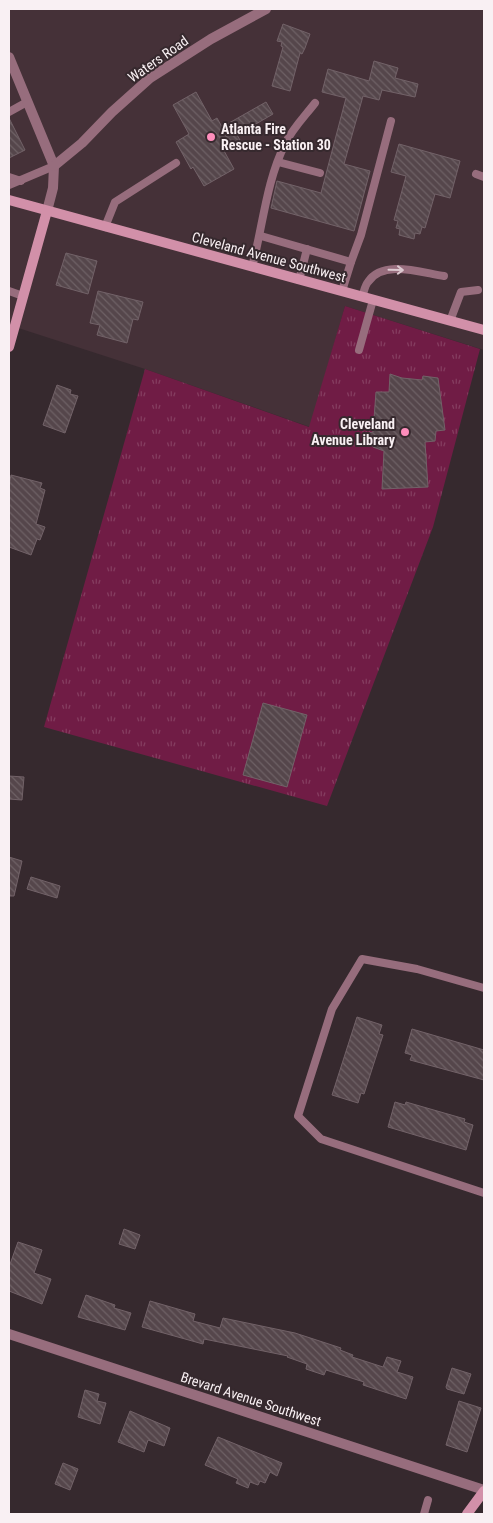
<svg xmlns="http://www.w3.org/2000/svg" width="493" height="1523" viewBox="0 0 493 1523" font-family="'Roboto Condensed',sans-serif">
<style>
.built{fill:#453138}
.park{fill:url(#park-tufts)}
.building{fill:url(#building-back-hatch);stroke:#726268}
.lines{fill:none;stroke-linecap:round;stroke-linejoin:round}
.lane{stroke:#976d7d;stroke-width:8}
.street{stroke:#976d7d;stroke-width:10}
.secondary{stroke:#d290a9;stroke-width:10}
.oneway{stroke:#dcc9d0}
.poi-dot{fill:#fe8ebc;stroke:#36292e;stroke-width:2}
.labels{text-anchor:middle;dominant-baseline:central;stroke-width:4;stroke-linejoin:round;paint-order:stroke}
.street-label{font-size:14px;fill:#f9f0f3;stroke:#36292e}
.poi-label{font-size:14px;font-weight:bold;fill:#f9f0f3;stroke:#36292e;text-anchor:start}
</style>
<defs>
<pattern id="park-tufts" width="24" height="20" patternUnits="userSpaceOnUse" patternTransform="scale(1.25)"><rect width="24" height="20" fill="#701c45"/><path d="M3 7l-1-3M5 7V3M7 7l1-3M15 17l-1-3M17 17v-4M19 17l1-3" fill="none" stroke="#853d60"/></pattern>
<pattern id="building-back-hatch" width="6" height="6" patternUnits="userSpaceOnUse" patternTransform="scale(1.25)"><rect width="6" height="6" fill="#55464b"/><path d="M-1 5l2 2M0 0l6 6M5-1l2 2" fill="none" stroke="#6e6165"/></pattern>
</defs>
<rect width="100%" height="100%" fill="#36292e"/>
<polygon class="built" points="9,9 484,9 484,350 345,306 310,427 145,369 9,325"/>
<polygon class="park" points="345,306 480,349 433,527 327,806 44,727 145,369 309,427"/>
<g class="building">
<polygon points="283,24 310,34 305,48 302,54 300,53 290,91 272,86 283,47 281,46 282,42 277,41"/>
<polygon points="374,61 398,68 395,78 418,84 415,97 382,90 379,100 363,96 344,164 370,171 354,231 271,208 277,181 321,193 346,98 322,92 328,69 369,81"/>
<polygon points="196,92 212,121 217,118 222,127 266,102 273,114 237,135 240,140 223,149 234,169 204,186 193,167 191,169 176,142 189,134 173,105"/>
<polygon points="9,118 25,150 9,158"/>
<polygon points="399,144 460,161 450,198 435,194 425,228 422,227 420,234 415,233 414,239 399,235 400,229 396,228 398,221 394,220 406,176 391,172"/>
<polygon points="66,253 97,261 88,294 56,285"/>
<polygon points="98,291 143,302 138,320 133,319 127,343 97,335 100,325 90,323"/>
<polygon points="390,374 402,378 422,380 423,376 438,378 445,430 436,431 435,441 425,442 428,487 382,489 384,451 373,447 363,434 373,432 376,392 389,392"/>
<polygon points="57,385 71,390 70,394 78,396 65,433 43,425"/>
<polygon points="11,475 42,483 40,488 45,490 36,524 45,527 40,540 37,539 31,555 9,547 9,485"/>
<polygon points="263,703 307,715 287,787 243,775"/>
<polygon points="9,776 24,777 22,800 9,799"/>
<polygon points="9,857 22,861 14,896 9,896"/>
<polygon points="31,877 60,886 57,898 27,889"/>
<polygon points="357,1017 382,1025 379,1034 383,1035 364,1094 361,1093 358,1103 332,1095"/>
<polygon points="412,1029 484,1050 484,1080 410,1060 412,1055 405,1053"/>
<polygon points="395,1102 405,1105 406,1102 465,1119 464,1122 473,1125 466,1150 388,1127"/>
<polygon points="124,1229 140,1235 135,1249 119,1244"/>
<polygon points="18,1242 42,1250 34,1273 51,1279 42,1304 9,1291 9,1267"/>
<polygon points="86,1295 115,1305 114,1308 131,1313 125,1330 78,1317"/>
<polygon points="150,1301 195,1314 193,1321 220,1328 223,1318 295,1333 341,1348 340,1350 353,1355 352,1357 383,1367 387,1357 401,1361 397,1372 413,1377 406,1399 363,1385 364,1382 326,1370 324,1375 306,1369 307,1364 287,1357 288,1356 204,1339 203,1344 142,1327"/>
<polygon points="452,1368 471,1374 464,1394 447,1389 446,1387"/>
<polygon points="85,1390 99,1394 97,1401 106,1403 100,1424 78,1417"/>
<polygon points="459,1401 481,1408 467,1452 446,1445"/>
<polygon points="130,1411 170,1428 164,1446 148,1440 144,1452 118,1442"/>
<polygon points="218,1437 282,1463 277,1476 270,1472 265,1483 260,1481 258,1485 250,1482 248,1488 236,1483 238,1479 205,1465"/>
<polygon points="63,1463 78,1469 70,1490 55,1484"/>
</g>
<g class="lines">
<g class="lane">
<polyline points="9,112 27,102"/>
<polyline points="278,162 320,173"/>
<polyline points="476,174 484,177"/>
<polyline points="9,177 21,181"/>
<polyline points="9,185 54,166"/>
<polyline points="105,227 115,202 176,163"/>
<polyline points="261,236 351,262 342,291"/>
<polyline points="351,262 361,235 391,121"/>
<path d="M252,267C263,226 266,182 285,144C292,129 305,116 315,103"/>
<polyline points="299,280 307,249"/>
<polyline points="9,291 23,296"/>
<path d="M362,297C364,292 365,285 368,282C383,259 422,273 444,276"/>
<polyline points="450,321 461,292 478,290"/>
<polyline points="359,350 373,300"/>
<polyline points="484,988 417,969 362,959 332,1009 298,1116 321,1139 484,1193"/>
<polyline points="424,1514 428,1500"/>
</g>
<g class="street">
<polyline points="9,57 54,166 53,188 47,211"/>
<polyline points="54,166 82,143 112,112 150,78 211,39 266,9"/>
<polyline points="9,1334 484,1490"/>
</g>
<g class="secondary">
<polyline points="9,200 484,330"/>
<polyline points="9,347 47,211"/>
<polyline points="467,1514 484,1491"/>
</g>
</g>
<defs><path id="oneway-shaft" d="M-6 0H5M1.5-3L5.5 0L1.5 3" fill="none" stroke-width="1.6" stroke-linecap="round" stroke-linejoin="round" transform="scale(1.25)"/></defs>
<use class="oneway" href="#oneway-shaft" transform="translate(396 270) rotate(1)"/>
<g class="poi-dot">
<circle cx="211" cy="137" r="5"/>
<circle cx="405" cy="432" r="5"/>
</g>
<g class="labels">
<g class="street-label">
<text transform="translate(158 59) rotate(-35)">Waters Road</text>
<text transform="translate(269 257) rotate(15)">Cleveland Avenue Southwest</text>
<text transform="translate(251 1399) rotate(18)">Brevard Avenue Southwest</text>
</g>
<g class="poi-label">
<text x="221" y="129">Atlanta Fire<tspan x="221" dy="16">Rescue - Station 30</tspan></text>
<text x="395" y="424" text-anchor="end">Cleveland<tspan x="395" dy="16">Avenue Library</tspan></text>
</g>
</g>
<rect width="493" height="1523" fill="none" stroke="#f9f0f3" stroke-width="20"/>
</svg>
